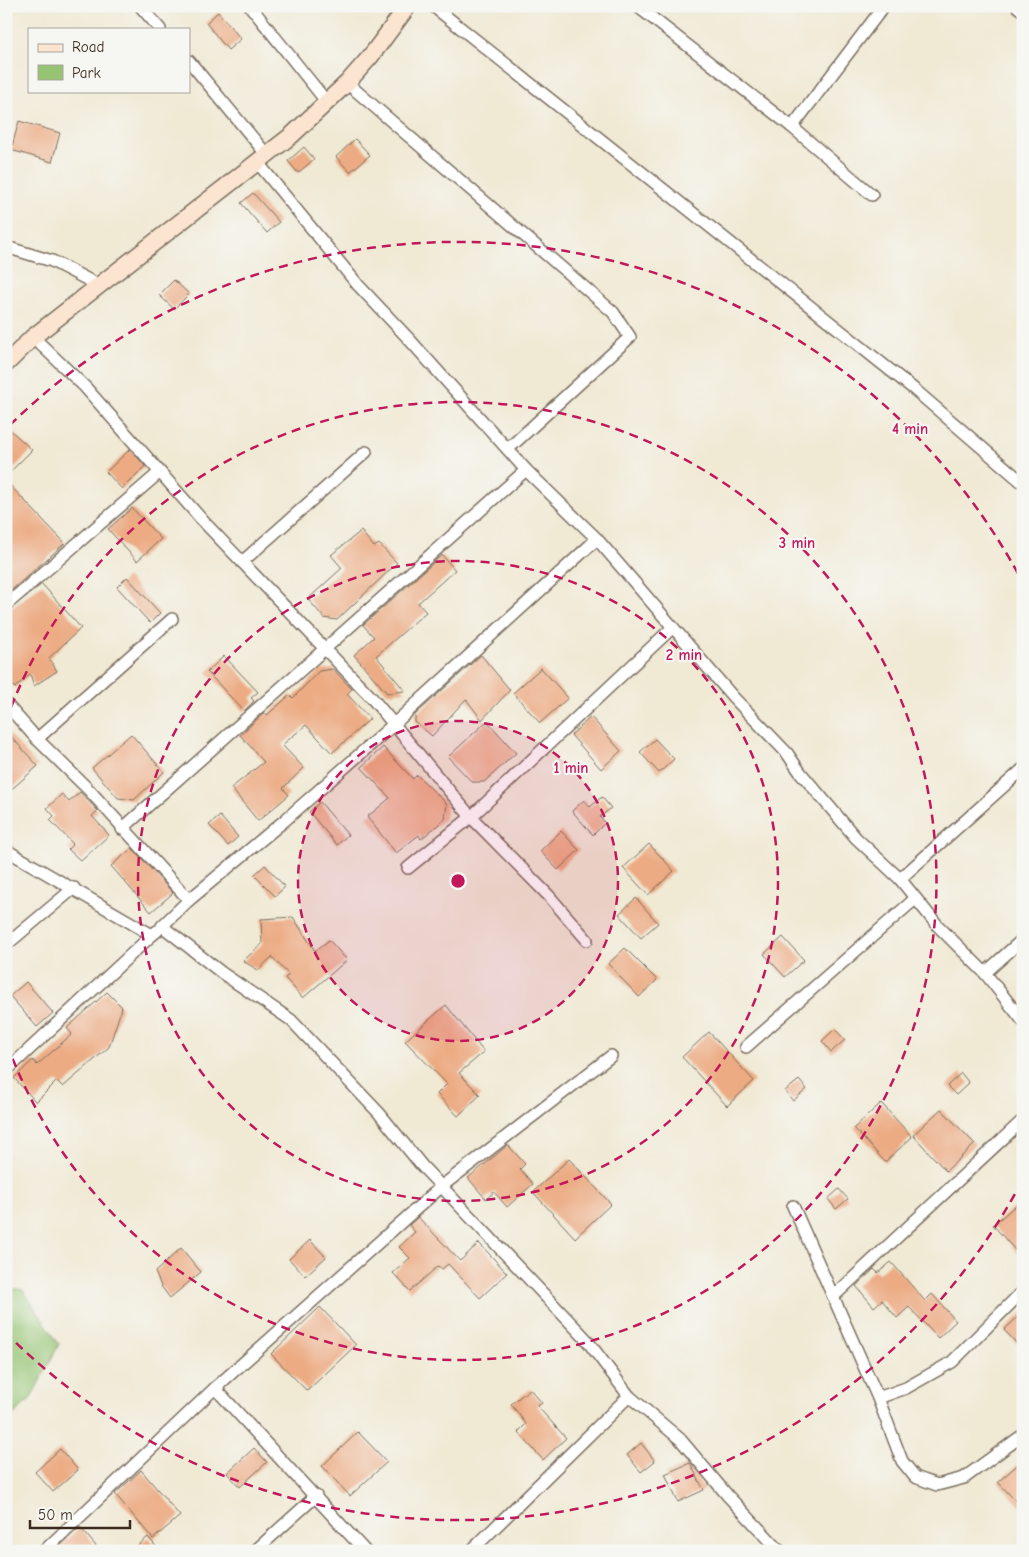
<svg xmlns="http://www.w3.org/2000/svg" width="1029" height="1557" viewBox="0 0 1029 1557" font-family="'Comic Neue',sans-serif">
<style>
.green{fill:#96c473;stroke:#687748}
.building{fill:#ecab83}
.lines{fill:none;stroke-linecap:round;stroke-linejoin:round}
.street-casing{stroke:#7a6d5e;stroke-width:14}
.secondary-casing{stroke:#7a6d5e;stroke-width:19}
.street{stroke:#fff;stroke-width:11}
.secondary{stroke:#fce5d0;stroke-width:16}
.ring{fill:none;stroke:#c2185b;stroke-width:2.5;stroke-dasharray:9 6}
.centre{fill:#c2185b;stroke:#f6f6f2;stroke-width:2.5}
.ring-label{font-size:15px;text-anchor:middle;font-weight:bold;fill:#c2185b;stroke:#f6f6f2;stroke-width:4.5;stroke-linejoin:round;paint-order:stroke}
</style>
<rect width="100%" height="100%" fill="#f6f6f2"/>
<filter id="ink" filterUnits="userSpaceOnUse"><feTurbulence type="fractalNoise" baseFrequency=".02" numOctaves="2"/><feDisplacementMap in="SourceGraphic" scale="10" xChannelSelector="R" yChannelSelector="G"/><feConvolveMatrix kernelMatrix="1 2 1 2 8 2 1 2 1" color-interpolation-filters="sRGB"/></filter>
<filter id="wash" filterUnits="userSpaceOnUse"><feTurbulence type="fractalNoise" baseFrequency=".0096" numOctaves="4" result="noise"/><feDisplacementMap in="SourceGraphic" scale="20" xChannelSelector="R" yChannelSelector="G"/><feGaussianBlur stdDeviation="1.12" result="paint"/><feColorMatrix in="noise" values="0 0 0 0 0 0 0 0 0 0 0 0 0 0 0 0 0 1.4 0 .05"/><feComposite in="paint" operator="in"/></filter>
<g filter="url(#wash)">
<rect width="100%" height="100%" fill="#f0e9d4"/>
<polygon class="green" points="6,1287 23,1290 59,1344 31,1398 6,1422"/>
<g id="blocks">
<g class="building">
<polygon points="218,12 241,39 228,50 206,23"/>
<polygon points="19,121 60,133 52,162 11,150"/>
<polygon points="355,139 370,155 350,172 336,157"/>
<polygon points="304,147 314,159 298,173 288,161"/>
<polygon points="253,193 279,222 267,233 241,203"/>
<polygon points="174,280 189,294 174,309 159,295"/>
<polygon points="6,426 32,450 6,476"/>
<polygon points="130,449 145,466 122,489 106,472"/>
<polygon points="6,481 65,543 6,595"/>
<polygon points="132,508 161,539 137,561 108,529"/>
<polygon points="361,531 374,547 379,544 397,563 337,620 324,618 308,599 342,568 331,555"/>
<polygon points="442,555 455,570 418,603 426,612 376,656 405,691 387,693 354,655 374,637 363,625"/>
<polygon points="127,577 160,613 150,623 117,587"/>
<polygon points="42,584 81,628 49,658 57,671 34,686 30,674 15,688 6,678 6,612"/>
<polygon points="481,655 510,690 482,720 466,699 432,736 415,722 415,715"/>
<polygon points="224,656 258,692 251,698 254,701 244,711 207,672"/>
<polygon points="541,668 568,698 540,723 513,693"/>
<polygon points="333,669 352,689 347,694 370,719 332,753 306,725 282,745 304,768 283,788 289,795 258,821 231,788 264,762 240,735 264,713 267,715 290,695 293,698 319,671"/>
<polygon points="591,717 621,751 601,769 571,735"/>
<polygon points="487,721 516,753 484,782 472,782 448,757"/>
<polygon points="6,731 38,766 6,794"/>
<polygon points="131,734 164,772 134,800 118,798 92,768"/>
<polygon points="655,739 674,759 659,773 640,752"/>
<polygon points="383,747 413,779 417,775 447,804 445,819 421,839 419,835 396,853 367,817 390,798 361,767"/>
<polygon points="80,792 98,811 92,816 109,835 81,861 68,849 73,844 50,820 54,816 47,808 62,794 69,802"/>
<polygon points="602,797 611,808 600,817 605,823 593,835 572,811 584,800 590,807"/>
<polygon points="320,802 348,835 337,845 309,812"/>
<polygon points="220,816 238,837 228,846 209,825"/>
<polygon points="561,831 579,850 558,870 540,851"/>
<polygon points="649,844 674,871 648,895 623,868"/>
<polygon points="132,848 173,893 151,912 111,866"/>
<polygon points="265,865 285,887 275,896 254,875"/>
<polygon points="636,898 658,923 641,938 619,914"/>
<polygon points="293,917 315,951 329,940 347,960 303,998 285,978 289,975 272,957 258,970 243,961 262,944 261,919"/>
<polygon points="783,937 804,960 785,977 764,954"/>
<polygon points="625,948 657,980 639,997 608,964"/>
<polygon points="26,982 53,1013 37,1027 10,996"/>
<polygon points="107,992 122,1007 109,1047 63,1087 57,1081 36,1102 14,1078 33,1060 37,1065 72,1034 67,1028"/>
<polygon points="446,1005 484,1052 459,1073 480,1095 458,1116 437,1094 447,1084 405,1041"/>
<polygon points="835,1029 845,1040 831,1052 822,1041"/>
<polygon points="709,1032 754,1081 727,1106 682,1057"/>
<polygon points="961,1073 969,1083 956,1095 947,1086"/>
<polygon points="799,1080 807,1089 793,1101 785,1091"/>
<polygon points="881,1103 912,1137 885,1162 854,1128"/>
<polygon points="941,1109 975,1144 946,1171 913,1135"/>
<polygon points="508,1145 525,1164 520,1169 533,1184 507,1207 494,1192 486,1199 468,1178"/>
<polygon points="569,1159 611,1204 575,1238 533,1192"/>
<polygon points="839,1189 848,1199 836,1209 828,1199"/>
<polygon points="1023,1199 1023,1259 993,1225"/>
<polygon points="418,1217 460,1261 479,1243 507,1273 480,1298 448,1264 442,1269 438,1266 410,1291 393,1273 410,1258 399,1247 415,1232 409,1225"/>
<polygon points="310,1240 326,1257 305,1276 289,1259"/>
<polygon points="181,1248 201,1272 170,1298 161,1286 155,1272"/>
<polygon points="891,1262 925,1301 932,1294 956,1321 938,1338 909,1307 897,1318 882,1300 874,1307 856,1286 874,1269 878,1273"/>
<polygon points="320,1307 356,1345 307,1391 271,1354"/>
<polygon points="1023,1312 1023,1350 1004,1330"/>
<polygon points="530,1389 542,1403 537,1406 566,1438 543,1460 518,1432 526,1424 511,1404"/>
<polygon points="358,1432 387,1462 350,1496 322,1466"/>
<polygon points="641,1443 655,1461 641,1472 627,1455"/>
<polygon points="254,1448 267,1462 240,1487 227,1473"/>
<polygon points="60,1449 78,1470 53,1492 35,1472"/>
<polygon points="1023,1460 1023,1509 998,1482"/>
<polygon points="690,1463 704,1490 678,1502 665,1474"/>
<polygon points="141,1470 180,1516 153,1539 115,1494"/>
<polygon points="80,1527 100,1551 55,1551"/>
<polygon points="148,1537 160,1551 132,1551"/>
</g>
</g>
</g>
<g filter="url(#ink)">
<use href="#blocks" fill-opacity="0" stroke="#7a6d5e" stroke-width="1"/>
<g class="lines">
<defs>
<g id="street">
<polyline points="140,6 160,29"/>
<polyline points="250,6 326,101"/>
<polyline points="433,6 915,390 1023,483"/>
<polyline points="637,6 792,127 872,195"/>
<polyline points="1017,6 1023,11"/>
<polyline points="189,61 267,155"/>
<polyline points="347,83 613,312 630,337 508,449"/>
<polyline points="792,127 884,6"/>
<polyline points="258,163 358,285 408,338 526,470 597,539 733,697 787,753 800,772 856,838 900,879 938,926 985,973 1023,1021"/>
<polyline points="6,247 52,261 98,285"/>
<polyline points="33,337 85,387 203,521 371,697 471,817 549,896 587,940"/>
<polyline points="242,562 366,452"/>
<polyline points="6,605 160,472"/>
<polyline points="6,704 37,739 89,790 189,900 162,926 222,973 291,1020 379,1113 422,1166 586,1339 629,1396 680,1439 728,1496 780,1551"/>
<polyline points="37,739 172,619"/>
<polyline points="122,829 526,470"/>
<polyline points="6,850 152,935 157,931"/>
<polyline points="408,868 471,817 672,628"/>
<polyline points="900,879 1023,769"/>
<polyline points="189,900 284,821 394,724 597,539"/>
<polyline points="6,945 74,888"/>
<polyline points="985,973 1023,939"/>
<polyline points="746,1047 915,899"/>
<polyline points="6,1071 152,935"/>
<polyline points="793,1206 878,1398 902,1461 915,1477 937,1485 964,1478 1023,1435"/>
<polyline points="834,1296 1023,1120"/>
<polyline points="215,1388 365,1551"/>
<polyline points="878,1398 906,1388 952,1362 1023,1291"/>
<polyline points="44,1551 215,1388 442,1186 611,1056"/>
<polyline points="255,1551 316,1496"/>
<polyline points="471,1551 629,1396"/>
</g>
<polyline id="secondary" points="6,364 33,337 292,135 347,83 370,57 408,6"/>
</defs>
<use href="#street" class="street-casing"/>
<use href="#secondary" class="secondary-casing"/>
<use href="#street" class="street"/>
<use href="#secondary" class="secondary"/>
</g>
</g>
<circle cx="458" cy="881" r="160" fill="#c2185b" fill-opacity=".12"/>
<g class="ring">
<circle cx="458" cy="881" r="160"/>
<circle cx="458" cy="881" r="320"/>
<path d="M6 721A479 479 0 1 1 6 1041"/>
<path d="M1022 1181A639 639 0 0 1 10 1337M10 425A639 639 0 0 1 1022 581"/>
</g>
<circle cx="458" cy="881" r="8" class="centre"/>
<g class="ring-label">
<text x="910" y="434">4 min</text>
<text x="797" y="548">3 min</text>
<text x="684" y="660">2 min</text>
<text x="571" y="773">1 min</text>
</g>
<rect width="1029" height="1557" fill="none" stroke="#f6f6f2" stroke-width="25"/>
<rect x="28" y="28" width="162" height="65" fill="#f6f6f2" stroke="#aba49d"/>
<rect x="38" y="44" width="25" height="8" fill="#fce5d0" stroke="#aba49d"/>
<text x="72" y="52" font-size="15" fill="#3b2a1e">Road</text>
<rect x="38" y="65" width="25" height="15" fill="#96c473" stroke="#aba49d"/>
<text x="72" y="78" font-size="15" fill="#3b2a1e">Park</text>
<path d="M30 1520v8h100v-8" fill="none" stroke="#3b2a1e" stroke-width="2.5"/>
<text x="38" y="1520" font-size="15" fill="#3b2a1e" stroke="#f6f6f2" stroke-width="4" paint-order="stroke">50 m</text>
</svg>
